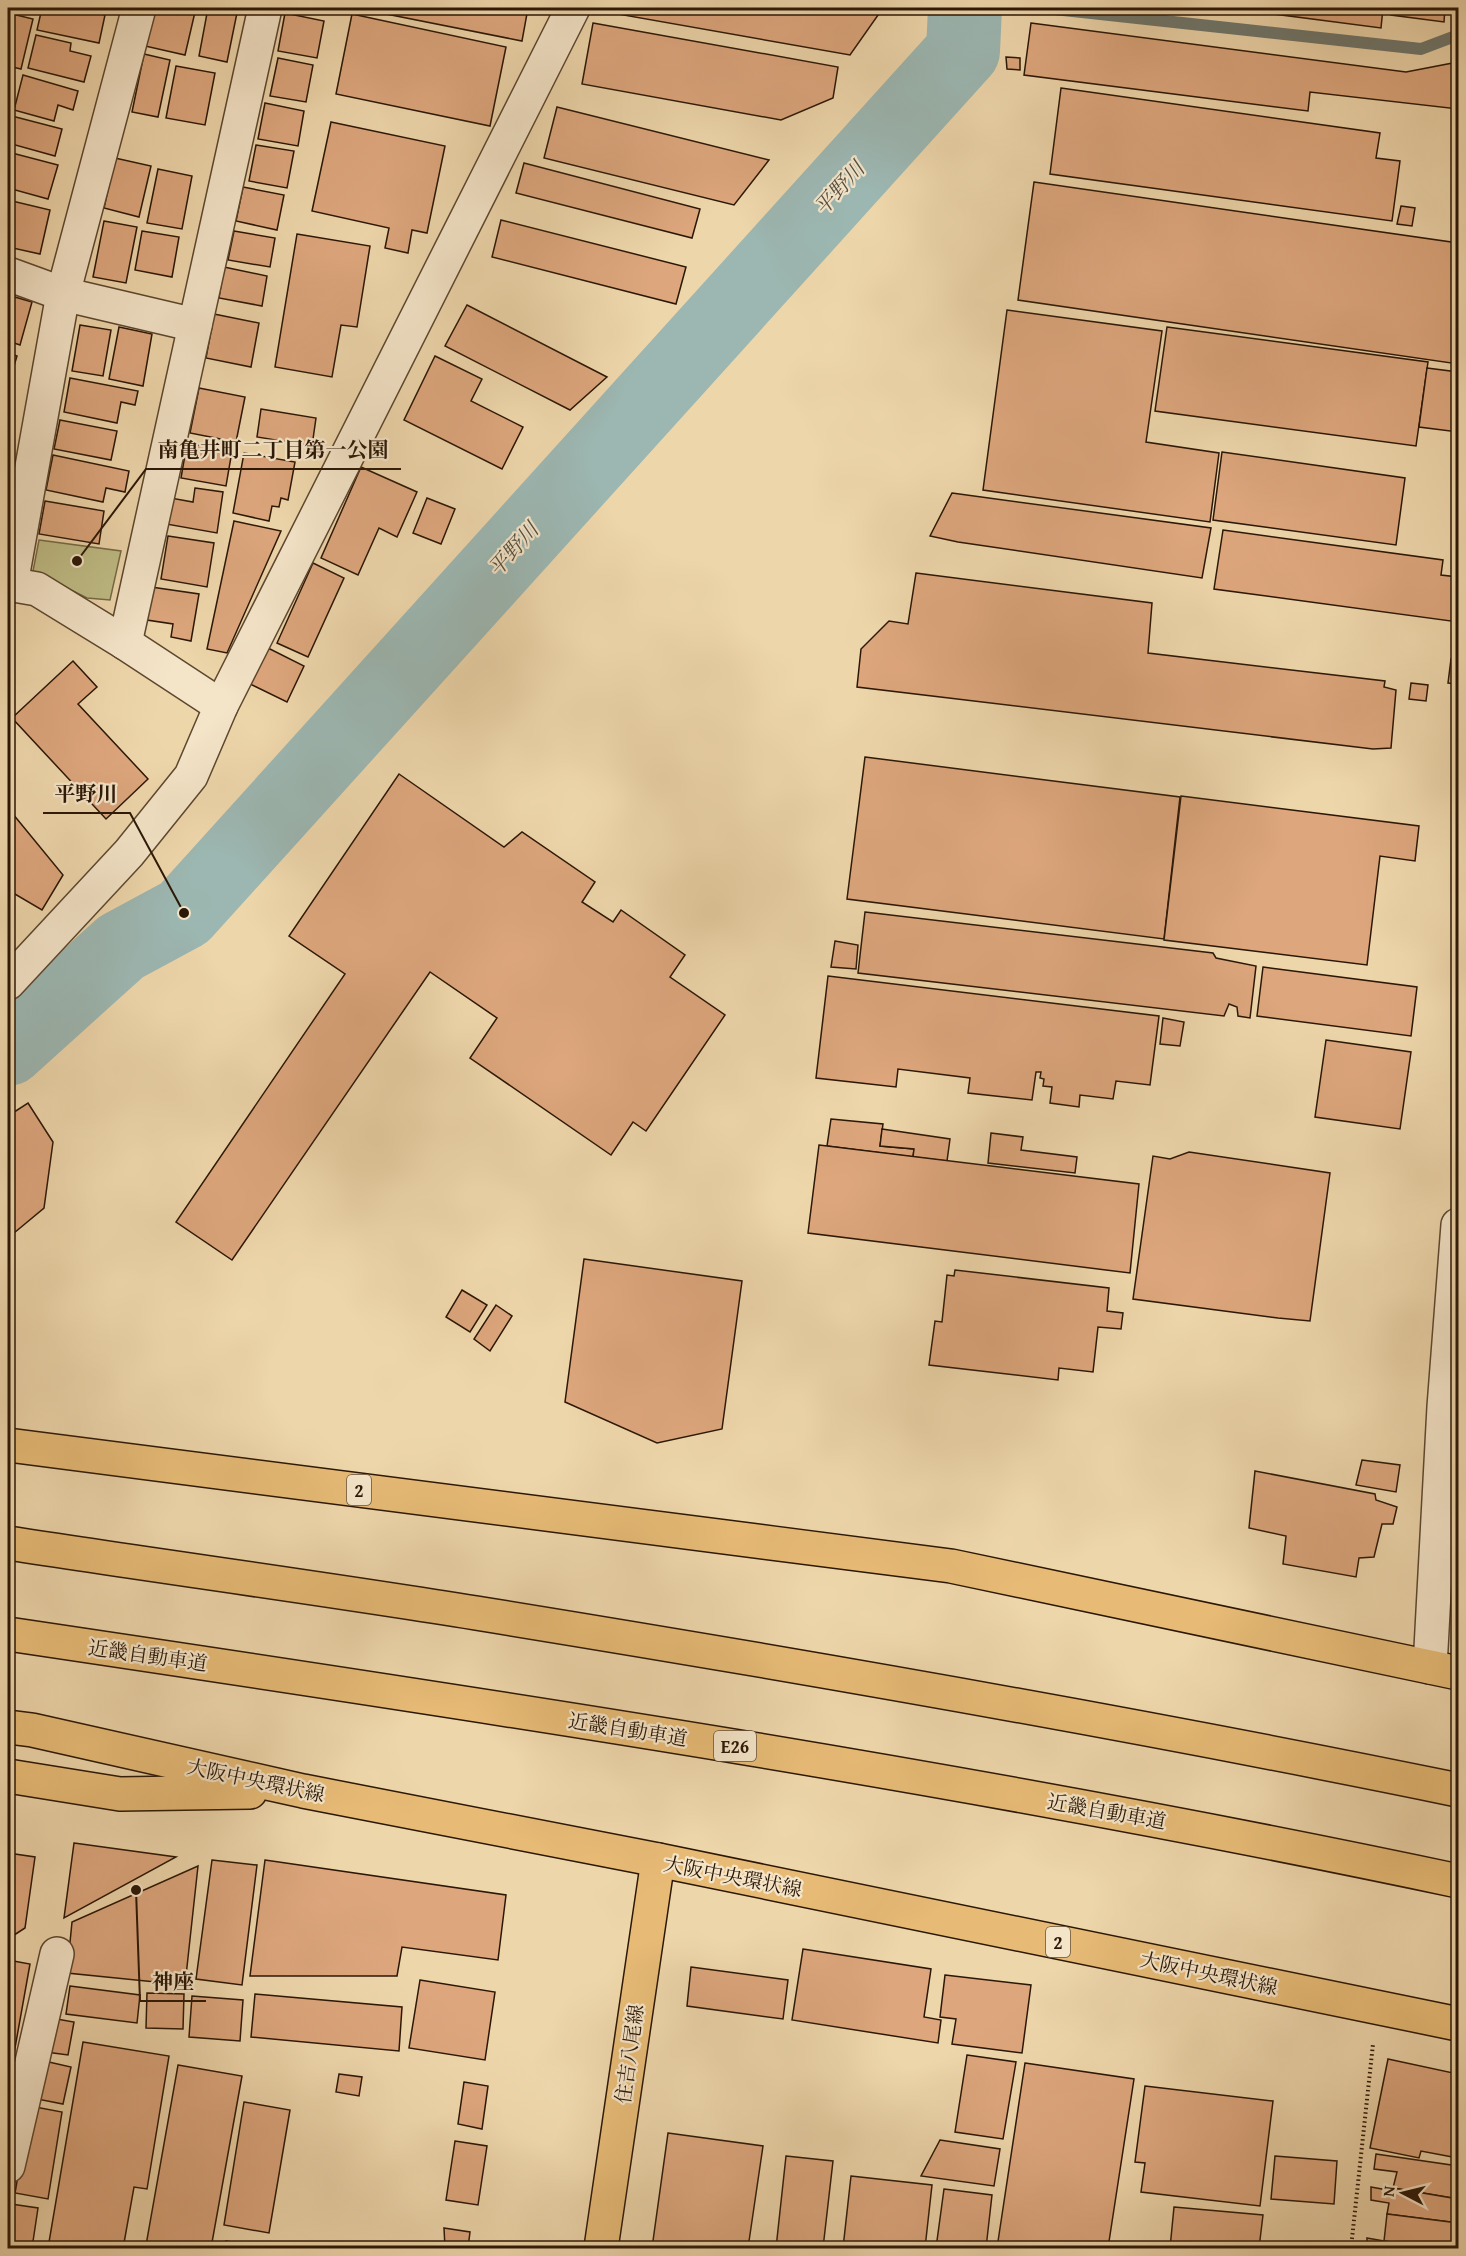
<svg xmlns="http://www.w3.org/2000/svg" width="1466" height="2256" viewBox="0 0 1466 2256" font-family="'Gentium Book Plus','Noto Serif JP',serif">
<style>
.green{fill:#bfbc85;stroke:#756a46;stroke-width:1.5}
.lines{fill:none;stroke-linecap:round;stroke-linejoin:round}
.stream{stroke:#6f776d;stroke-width:12}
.river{stroke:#9cb7b2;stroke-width:74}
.building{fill:#dda67d;stroke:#2b1706;stroke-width:1.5}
.minor-casing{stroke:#5c472f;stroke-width:36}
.major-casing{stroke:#2b1706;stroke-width:36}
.highway-casing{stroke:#2b1706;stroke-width:36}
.path{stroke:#2b1706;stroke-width:4;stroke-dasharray:1.5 3;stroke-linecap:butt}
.minor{stroke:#f4e4c8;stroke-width:33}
.major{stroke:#e7bb76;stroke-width:33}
.highway{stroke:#e7bb76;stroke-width:33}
.labels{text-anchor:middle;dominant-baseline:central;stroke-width:4.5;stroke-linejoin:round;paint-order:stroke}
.shield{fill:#f4e4c8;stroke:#675440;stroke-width:1.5}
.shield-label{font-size:18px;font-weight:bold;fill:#2b1706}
.street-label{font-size:20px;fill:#2b1706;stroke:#f4e4c8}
.water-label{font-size:21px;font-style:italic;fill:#534f42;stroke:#f4e4c8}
.leader{fill:none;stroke:#2b1706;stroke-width:2}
.callout-dot{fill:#2b1706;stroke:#f4e4c8;stroke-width:2}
.callout-label{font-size:21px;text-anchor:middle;font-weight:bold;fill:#2b1706;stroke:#f4e4c8;stroke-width:4.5;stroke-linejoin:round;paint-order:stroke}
</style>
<rect width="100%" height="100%" fill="#eed6ab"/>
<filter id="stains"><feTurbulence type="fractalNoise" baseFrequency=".00333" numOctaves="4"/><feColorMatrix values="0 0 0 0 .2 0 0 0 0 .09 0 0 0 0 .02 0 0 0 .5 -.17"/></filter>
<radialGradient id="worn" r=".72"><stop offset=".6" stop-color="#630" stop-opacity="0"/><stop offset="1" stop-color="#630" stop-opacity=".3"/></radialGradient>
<polygon class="green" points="39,540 121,551 110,600 87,598 33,571"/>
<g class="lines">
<polyline class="stream" points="1045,8 1421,49 1458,35"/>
<polyline class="river" points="8,1049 121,947 184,913 963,51 965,8"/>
</g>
<g class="building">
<polygon points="42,8 83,8 83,10 105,15 99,43 37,30"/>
<polygon points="154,8 176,8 195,12 185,55 145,46"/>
<polygon points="208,8 238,8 227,62 199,56"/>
<polygon points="299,8 328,8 327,13"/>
<polygon points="356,8 528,8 522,41"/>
<polygon points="613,8 883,8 850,55 612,13"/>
<polygon points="1275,8 1383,8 1381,28 1274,14"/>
<polygon points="1392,8 1445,8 1444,22 1391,15"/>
<polygon points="8,13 33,19 21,69 8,66"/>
<polygon points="285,13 324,21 317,58 278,51"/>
<polygon points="352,14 506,47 490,126 336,94"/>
<polygon points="593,23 838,67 833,98 781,120 582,84"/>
<polygon points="1031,23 1406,72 1458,62 1458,109 1310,92 1308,111 1024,75"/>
<polygon points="36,35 71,43 70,51 91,56 84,82 28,68"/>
<polygon points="144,54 170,60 158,117 132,112"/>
<polygon points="1006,57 1020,58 1020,70 1007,69"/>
<polygon points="278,58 313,65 306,102 270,96"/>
<polygon points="176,66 215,73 205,125 166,118"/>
<polygon points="8,75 14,77 8,100"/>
<polygon points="23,75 78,91 73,110 58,105 54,121 14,110"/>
<polygon points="1061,88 1380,133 1376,158 1400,161 1392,221 1050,174"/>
<polygon points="265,103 304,111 298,146 258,139"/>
<polygon points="557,107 769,160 734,205 544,158"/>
<polygon points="8,115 62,129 55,156 8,143"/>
<polygon points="331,122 445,146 427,233 412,230 408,253 385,248 389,228 312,211"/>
<polygon points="256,145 294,151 287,188 249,181"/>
<polygon points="12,153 58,165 48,199 8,188 8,171"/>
<polygon points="115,158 151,166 139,217 104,208"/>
<polygon points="524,163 700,209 692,238 516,193"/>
<polygon points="158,169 192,176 182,229 147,223"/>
<polygon points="1034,182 1458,243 1458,364 1018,300"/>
<polygon points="243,187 284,195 277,230 236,221"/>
<polygon points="8,200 50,210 40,254 8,247"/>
<polygon points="1401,206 1415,208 1412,226 1397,224"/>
<polygon points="501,220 686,267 676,304 492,257"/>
<polygon points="104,221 137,227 126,283 93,277"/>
<polygon points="142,231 179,237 172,277 135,270"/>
<polygon points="234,231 275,238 270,267 228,260"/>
<polygon points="297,234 370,246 357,327 341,325 332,377 275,367"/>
<polygon points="224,267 267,276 262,306 219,298"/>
<polygon points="8,295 32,302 20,345 8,341"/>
<polygon points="467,305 607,377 570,410 445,346"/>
<polygon points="1007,310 1162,331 1146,442 1219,453 1210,522 983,490"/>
<polygon points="214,314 259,323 251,367 206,358"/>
<polygon points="80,325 111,330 103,376 72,371"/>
<polygon points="119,327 152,334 143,386 109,379"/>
<polygon points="1167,327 1428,362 1416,446 1155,411"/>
<polygon points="8,353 17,356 8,386"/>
<polygon points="435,356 482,379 471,401 523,427 502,469 404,420"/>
<polygon points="1427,368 1458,372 1458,432 1419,427"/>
<polygon points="70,378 138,391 135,405 121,402 117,423 64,412"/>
<polygon points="199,388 245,397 236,442 190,433"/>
<polygon points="261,409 316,418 312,446 257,437"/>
<polygon points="60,420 117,431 111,460 54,449"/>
<polygon points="187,443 232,451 226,486 181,478"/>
<polygon points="1222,452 1405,478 1396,545 1213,520"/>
<polygon points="244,453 295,462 288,500 281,498 279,507 272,506 269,521 233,513"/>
<polygon points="53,455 129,471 125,492 106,488 103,502 46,490"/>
<polygon points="361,467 417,492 397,537 379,528 358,575 321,558"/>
<polygon points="195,488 223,492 217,533 166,524 171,498 193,502"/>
<polygon points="952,493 1211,528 1202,578 958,542 930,536"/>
<polygon points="427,498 455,509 441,544 413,533"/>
<polygon points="45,501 104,511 99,544 39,534"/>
<polygon points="234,521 281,531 227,653 207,649"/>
<polygon points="1223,530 1443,560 1441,575 1458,577 1458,622 1214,589"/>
<polygon points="168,536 214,543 207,587 161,579"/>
<polygon points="313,563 344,578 308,657 277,643"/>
<polygon points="916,573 1152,603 1148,653 1385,681 1384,687 1396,690 1391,748 1373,749 857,687 861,649 889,621 908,624"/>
<polygon points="151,587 199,594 191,641 171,637 173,624 147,620"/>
<polygon points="266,647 304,666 287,702 248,683"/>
<polygon points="1451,659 1458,661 1458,684 1448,683"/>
<polygon points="73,661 97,687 78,704 148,779 106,819 12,718"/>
<polygon points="1411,683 1428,685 1426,701 1409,699"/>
<polygon points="865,757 1180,797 1164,939 847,899"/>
<polygon points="399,774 504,847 522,832 595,882 582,902 613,922 621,910 685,955 670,977 725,1015 646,1131 633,1122 611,1155 470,1058 497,1018 430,972 232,1260 176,1222 345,974 289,936"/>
<polygon points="1181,796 1419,826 1415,861 1380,856 1367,965 1164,940"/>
<polygon points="8,808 63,875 42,910 8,890"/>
<polygon points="865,912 1213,953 1216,958 1256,966 1250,1018 1238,1016 1237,1007 1229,1004 1224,1016 858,973"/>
<polygon points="835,941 858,945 856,969 831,967"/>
<polygon points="1263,967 1417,987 1411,1036 1257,1016"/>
<polygon points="828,976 1159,1016 1150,1085 1116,1081 1113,1099 1080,1095 1079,1107 1050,1103 1052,1087 1043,1086 1044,1079 1040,1078 1041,1072 1036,1072 1032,1100 968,1093 970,1078 898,1069 896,1087 816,1078"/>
<polygon points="1163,1018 1184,1022 1180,1046 1160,1044"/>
<polygon points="1326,1040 1411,1052 1400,1129 1315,1117"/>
<polygon points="28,1103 53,1142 44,1208 8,1238 8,1116"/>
<polygon points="831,1119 883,1124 880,1146 914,1149 913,1157 827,1146"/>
<polygon points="882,1129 950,1139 947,1161 913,1157 914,1149 880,1146"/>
<polygon points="991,1133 1023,1137 1021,1150 1077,1157 1075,1173 988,1163"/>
<polygon points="819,1145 1139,1184 1130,1273 808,1233"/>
<polygon points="1189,1152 1330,1173 1310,1321 1278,1318 1133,1299 1153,1156 1170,1159"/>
<polygon points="584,1259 742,1281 722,1429 657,1443 565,1402"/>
<polygon points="955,1270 1109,1288 1107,1311 1123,1313 1121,1329 1098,1327 1093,1372 1059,1368 1058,1380 929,1365 935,1321 942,1322 947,1275 954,1276"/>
<polygon points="462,1290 487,1305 470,1332 446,1317"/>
<polygon points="496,1305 512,1316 490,1351 474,1339"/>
<polygon points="1362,1460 1400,1465 1396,1492 1356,1485"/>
<polygon points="1255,1471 1375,1494 1376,1500 1397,1507 1393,1524 1382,1524 1374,1557 1359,1558 1356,1577 1283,1564 1286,1536 1249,1528"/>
<polygon points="74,1843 176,1857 64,1918"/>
<polygon points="8,1853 35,1857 25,1928 8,1939"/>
<polygon points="212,1860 257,1865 242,1985 196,1979"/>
<polygon points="265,1860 506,1895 498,1960 402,1947 397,1976 250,1976"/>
<polygon points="198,1866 185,1985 67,1973 72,1922"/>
<polygon points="803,1949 931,1969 924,2017 941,2020 938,2043 792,2020"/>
<polygon points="8,1960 30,1964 8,2087"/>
<polygon points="691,1967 788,1980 783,2019 687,2006"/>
<polygon points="945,1975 1031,1985 1022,2053 952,2044 956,2019 940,2017"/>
<polygon points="420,1980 495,1992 485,2060 409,2048"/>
<polygon points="70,1986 140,1995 137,2023 66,2014"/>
<polygon points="147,1993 184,1994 183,2029 146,2028"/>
<polygon points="255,1994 402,2007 399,2051 251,2037"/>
<polygon points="192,1996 243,2000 240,2041 189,2037"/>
<polygon points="51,2018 74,2022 68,2055 46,2052"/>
<polygon points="83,2042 169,2056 147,2189 134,2187 124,2243 136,2245 136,2248 48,2248"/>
<polygon points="967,2055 1016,2062 1003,2139 955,2132"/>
<polygon points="1388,2059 1458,2074 1458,2158 1421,2151 1419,2158 1370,2148"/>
<polygon points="40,2060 71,2067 63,2104 32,2098"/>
<polygon points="1025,2063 1134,2079 1108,2248 997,2248"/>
<polygon points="178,2065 242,2076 211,2248 167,2248 146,2245"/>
<polygon points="339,2074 362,2077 359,2096 336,2092"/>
<polygon points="464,2082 488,2086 482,2129 458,2124"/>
<polygon points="1145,2086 1273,2101 1260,2206 1141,2192 1145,2163 1135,2162"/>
<polygon points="244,2102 290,2110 269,2233 224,2225"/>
<polygon points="30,2106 62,2112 48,2199 15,2193"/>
<polygon points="668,2133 763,2146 748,2248 652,2248"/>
<polygon points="940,2140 1000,2149 994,2186 921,2176"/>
<polygon points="455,2141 487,2146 478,2205 446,2200"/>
<polygon points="1376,2154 1458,2166 1458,2199 1393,2188 1397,2172 1374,2169"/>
<polygon points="786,2156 833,2161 823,2248 776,2248"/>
<polygon points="1275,2156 1337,2161 1334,2204 1271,2199"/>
<polygon points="851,2176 932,2185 925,2248 843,2248"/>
<polygon points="1371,2187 1393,2191 1393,2188 1458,2199 1458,2223 1387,2214 1389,2203 1371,2200"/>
<polygon points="944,2189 992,2195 986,2248 936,2248"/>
<polygon points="11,2204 38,2208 32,2248 8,2246"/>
<polygon points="1174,2207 1263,2215 1259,2248 1170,2248"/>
<polygon points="1387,2214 1458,2223 1458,2248 1430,2248 1384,2241"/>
<polygon points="444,2228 470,2232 468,2248 445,2248"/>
<polygon points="1367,2238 1384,2241 1430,2248 1367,2248"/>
<polygon points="226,2241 264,2248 225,2248"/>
<polygon points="478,2245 502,2248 478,2248"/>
</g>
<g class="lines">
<defs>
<g id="minor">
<polyline points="8,274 63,294 195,325"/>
<polyline points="8,584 37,589 125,643 221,706"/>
<polyline points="11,584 63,294 139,8"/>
<polyline points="125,643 265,8"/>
<polyline points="8,983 129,853 191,776 221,706 573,8"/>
<polyline points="1430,1667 1444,1407 1458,1225"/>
<polyline points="8,2166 57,1954"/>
</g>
<g id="major">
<polyline points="8,1445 951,1566 1458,1673"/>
<polyline points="8,1727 32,1730 303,1791 658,1860 1458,2024"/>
<polyline points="8,1776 120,1794 250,1792"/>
<polyline points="601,2248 658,1860"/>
</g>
<g id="highway">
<path d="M8,1543C164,1567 320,1588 476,1613C804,1666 1132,1723 1458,1790"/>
<path d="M8,1634C493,1706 978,1779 1458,1881"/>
</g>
</defs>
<use href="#minor" class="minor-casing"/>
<use href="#major" class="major-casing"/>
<use href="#highway" class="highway-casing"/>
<polyline class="path" points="1351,2248 1373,2044"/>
<use href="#minor" class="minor"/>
<use href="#major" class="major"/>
<use href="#highway" class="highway"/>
</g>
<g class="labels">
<g class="shield">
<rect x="347" y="1475" width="24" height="30" rx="4.5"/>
<rect x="714" y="1731" width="42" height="30" rx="4.5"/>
<rect x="1046" y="1927" width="24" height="30" rx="4.5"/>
</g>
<g class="shield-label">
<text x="359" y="1490">2</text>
<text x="735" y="1746">E26</text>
<text x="1058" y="1942">2</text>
</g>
<g class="street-label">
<text transform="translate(148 1655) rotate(8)">近畿自動車道</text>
<text transform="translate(628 1729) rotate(9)">近畿自動車道</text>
<text transform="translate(256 1780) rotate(12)">大阪中央環状線</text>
<text transform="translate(1107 1811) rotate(10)">近畿自動車道</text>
<text transform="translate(733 1876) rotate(11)">大阪中央環状線</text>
<text transform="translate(1209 1973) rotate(12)">大阪中央環状線</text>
<text transform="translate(629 2054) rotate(-82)">住吉八尾線</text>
</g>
<g class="water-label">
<text transform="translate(839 188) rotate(-48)">平野川</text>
<text transform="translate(513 549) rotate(-48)">平野川</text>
</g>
</g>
<path class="leader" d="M77 561L146 469H401M184 913L130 813H43M136 1890L140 2001H206"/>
<g class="callout-dot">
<circle cx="77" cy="561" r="6"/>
<circle cx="184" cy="913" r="6"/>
<circle cx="136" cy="1890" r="6"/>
</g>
<g class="callout-label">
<text x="273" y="457">南亀井町二丁目第一公園</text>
<text x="86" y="801">平野川</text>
<text x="173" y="1989">神座</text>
</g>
<rect width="1466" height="2256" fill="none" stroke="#eed6ab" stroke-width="30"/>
<rect x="9" y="9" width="1448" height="2238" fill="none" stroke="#2b1706" stroke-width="3"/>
<rect x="15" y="15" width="1436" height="2226" fill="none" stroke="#2b1706" stroke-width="1.5"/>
<g transform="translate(1403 2193) rotate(277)" stroke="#f4e4c8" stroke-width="4.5" paint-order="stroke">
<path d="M0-4.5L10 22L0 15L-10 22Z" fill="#2b1706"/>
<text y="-9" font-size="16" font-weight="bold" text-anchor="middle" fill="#2b1706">N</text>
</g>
<rect width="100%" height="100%" filter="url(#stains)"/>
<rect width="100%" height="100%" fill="url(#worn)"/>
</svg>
